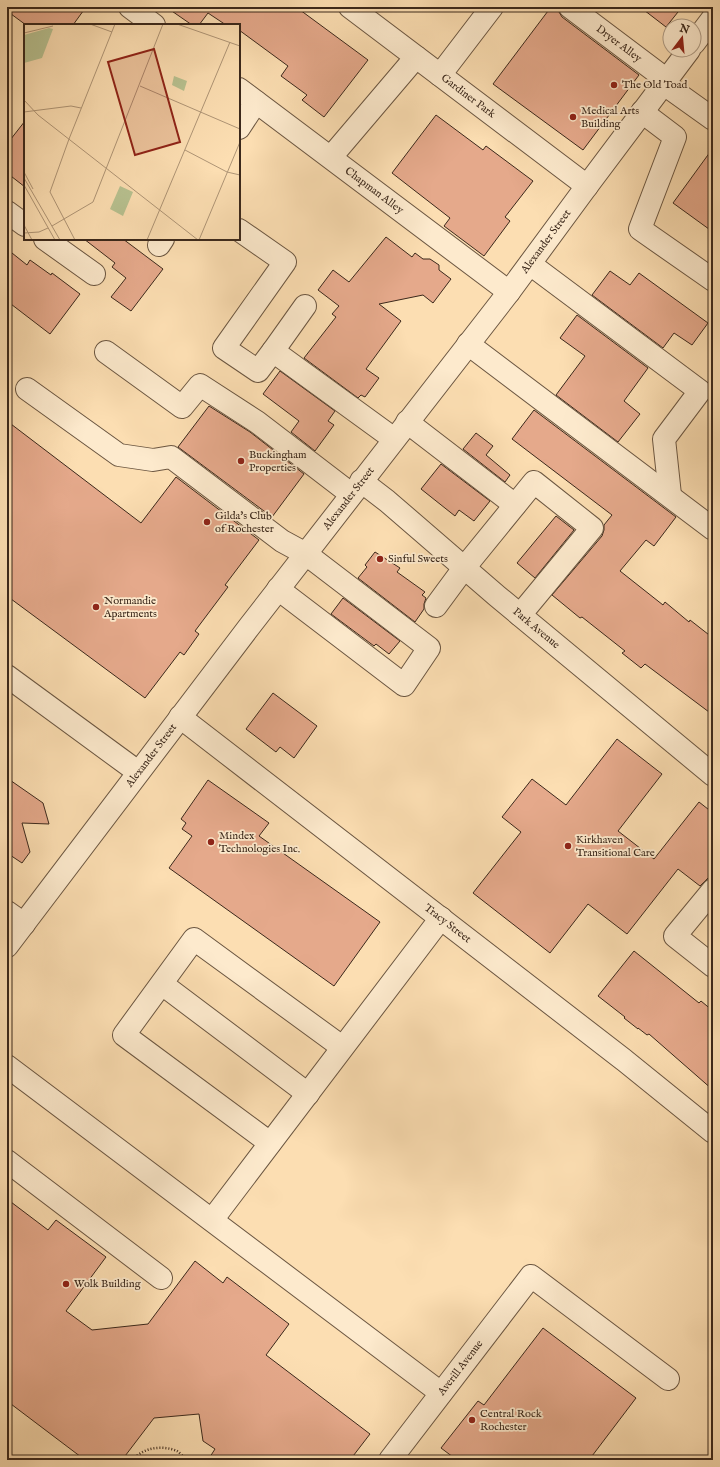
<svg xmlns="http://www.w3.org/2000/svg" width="720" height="1467" viewBox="0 0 720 1467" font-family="'IM FELL English',serif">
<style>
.building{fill:#e5a98b;stroke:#3b281b}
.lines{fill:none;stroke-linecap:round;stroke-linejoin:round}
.minor-casing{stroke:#6b5641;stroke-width:24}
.path{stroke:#3b281b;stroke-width:2.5;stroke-dasharray:1 2;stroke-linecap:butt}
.minor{stroke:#fdeacd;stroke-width:22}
.poi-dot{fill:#8f2418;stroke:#fdeacd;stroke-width:1.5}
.labels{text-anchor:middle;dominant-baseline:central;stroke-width:3.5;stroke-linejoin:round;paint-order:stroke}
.street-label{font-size:11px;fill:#3b281b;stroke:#fdeacd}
.poi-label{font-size:11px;fill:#3b281b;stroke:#fdeacd;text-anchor:start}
.inset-road{fill:none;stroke:#af9576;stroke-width:1}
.view{fill:#8f2418;fill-opacity:0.15;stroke:#8f2418;stroke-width:2}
.inset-edge{fill:none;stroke:#3b281b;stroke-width:2}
</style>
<rect width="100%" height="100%" fill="#fcdeb2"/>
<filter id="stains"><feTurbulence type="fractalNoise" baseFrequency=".005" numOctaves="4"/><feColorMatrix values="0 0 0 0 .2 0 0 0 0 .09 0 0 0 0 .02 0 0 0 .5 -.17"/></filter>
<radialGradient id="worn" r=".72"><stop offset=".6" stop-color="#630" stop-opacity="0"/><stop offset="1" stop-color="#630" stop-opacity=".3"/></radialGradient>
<g class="building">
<polygon points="7,7 86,7 73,25 26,25 7,11"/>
<polygon points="166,7 296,7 368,60 324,117 302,100 307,95 281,76 288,66 239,30 239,25 226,25 208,13 199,25 192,25"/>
<polygon points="551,7 558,7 559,12 562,17 639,75 583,150 493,84"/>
<polygon points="640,7 682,7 666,27"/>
<polygon points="436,115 483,150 486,146 533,181 505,217 510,221 484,256 444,226 450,218 392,173"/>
<polygon points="25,121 25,187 7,173 7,144"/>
<polygon points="713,148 713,232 673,203"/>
<polygon points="386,237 412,257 415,253 423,259 430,259 439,265 439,270 451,279 433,303 423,295 379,304 401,321 366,369 379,378 365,397 361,395 358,398 304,358 336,317 332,314 339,306 318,290 333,270 349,282"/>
<polygon points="84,239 123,239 163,269 131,311 111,297 126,278 112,267 115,263"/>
<polygon points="7,249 27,265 30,260 51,275 52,273 80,294 50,334 7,301"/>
<polygon points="610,271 630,285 639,273 708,323 692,345 674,333 663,348 592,295"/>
<polygon points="577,315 648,368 624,401 640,414 618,442 556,395 585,356 560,338"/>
<polygon points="280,371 335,411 328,421 334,425 315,451 291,432 299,421 263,394"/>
<polygon points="209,406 250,432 304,474 272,517 178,447"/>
<polygon points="534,410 676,517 654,546 646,540 620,571 663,605 665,602 689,622 690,620 713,638 713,715 645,664 641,668 622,653 625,651 582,617 580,618 552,595 602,536 604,530 604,525 612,515 512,439"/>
<polygon points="7,421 141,523 176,477 259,540 225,585 228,587 195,631 199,634 184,655 180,652 145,698 7,596"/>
<polygon points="476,433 493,446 486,455 510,475 505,482 463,449"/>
<polygon points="441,464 490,501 474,521 459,510 455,516 421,489"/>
<polygon points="556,516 574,530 535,578 517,563"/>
<polygon points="375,552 400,568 397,572 425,592 422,595 426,598 424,604 424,609 415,622 358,578 367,567 365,565"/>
<polygon points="343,598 400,641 389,654 376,644 374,646 331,614"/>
<polygon points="273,693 317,726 294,758 280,747 276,752 246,729"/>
<polygon points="617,739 662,774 618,831 654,859 699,802 713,813 713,878 708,878 700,886 678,869 627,934 588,904 550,953 473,893 521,832 502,817 532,779 566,805"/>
<polygon points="7,778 43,803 49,824 22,823 30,852 22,863 7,853"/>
<polygon points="208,780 269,823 259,836 380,922 334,986 169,868 192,836 182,829 186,823 181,819"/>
<polygon points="634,951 699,1003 701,1001 713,1011 713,1090 649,1034 647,1035 638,1028 638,1029 624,1018 625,1017 598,996"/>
<polygon points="7,1199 48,1230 56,1220 106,1257 66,1311 92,1330 148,1324 195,1261 223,1283 227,1277 289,1324 266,1355 370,1434 350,1460 208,1460 215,1449 203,1441 199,1414 154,1418 122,1460 85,1460 7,1401"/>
<polygon points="543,1328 636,1398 589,1460 457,1460 441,1448 478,1401 484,1405"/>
</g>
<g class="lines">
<defs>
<g id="minor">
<polyline points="130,7 154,25"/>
<path id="s1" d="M350,7L587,186"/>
<path id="s2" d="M570,7L667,80"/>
<polyline points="694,43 713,18"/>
<polyline points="440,75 492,7"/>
<polyline points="664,84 713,119"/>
<path id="s3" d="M239,89L509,292"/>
<polyline points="642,112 675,137 640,229 713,280"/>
<polyline points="239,128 256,102"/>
<polyline points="331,157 416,57"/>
<polyline points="7,212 25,225"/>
<polyline points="239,230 285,262 224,348 258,371 273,351 394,439"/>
<polyline points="45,239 94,274"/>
<polyline points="159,245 163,239"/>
<polyline points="530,264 700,391 664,439 670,495"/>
<polyline points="468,344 713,529"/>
<polyline points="273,351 305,306"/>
<polyline points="106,352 182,407 200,385 257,422 351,494"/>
<polyline points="27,389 119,455 153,460 171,457 282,541 306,554 429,648 404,685 278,589"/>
<polyline points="407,422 515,505"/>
<path id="s4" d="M361,481L387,501L497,596L713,775"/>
<polyline points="436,606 464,568 534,482 592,528 520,615"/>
<polyline points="7,676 138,772"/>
<path id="s5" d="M180,717L624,1060L713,1132"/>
<polyline points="713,890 675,936 713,966"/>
<polyline points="7,912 24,924"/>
<path id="s6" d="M7,946L249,627L509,292L587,186L689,50"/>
<polyline points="162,984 308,1094"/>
<polyline points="7,1066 441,1393"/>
<polyline points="270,1143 124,1035 194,939 342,1047"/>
<polyline points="7,1161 161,1278"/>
<polyline points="212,1220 441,918"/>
<path id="s7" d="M390,1460L531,1276L668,1379"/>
</g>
</defs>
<use href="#minor" class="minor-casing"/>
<path class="path" d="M133,1460C143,1447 163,1445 177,1451C180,1453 184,1457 186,1460"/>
<use href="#minor" class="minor"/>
</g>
<g class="poi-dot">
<circle cx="614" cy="85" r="4"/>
<circle cx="573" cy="117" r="4"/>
<circle cx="241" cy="461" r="4"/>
<circle cx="207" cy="522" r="4"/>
<circle cx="380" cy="559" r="4"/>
<circle cx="96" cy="607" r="4"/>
<circle cx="211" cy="842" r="4"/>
<circle cx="568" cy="846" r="4"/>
<circle cx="66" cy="1284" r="4"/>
<circle cx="472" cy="1420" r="4"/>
</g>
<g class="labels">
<g class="street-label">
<text stroke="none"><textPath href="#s2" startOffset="61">Dryer Alley</textPath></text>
<text stroke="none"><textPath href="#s1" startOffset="148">Gardiner Park</textPath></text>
<text stroke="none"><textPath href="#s3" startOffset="169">Chapman Alley</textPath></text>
<text stroke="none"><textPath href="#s6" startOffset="887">Alexander Street</textPath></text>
<text stroke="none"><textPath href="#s6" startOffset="563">Alexander Street</textPath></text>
<text stroke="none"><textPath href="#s4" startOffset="229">Park Avenue</textPath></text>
<text stroke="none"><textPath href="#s6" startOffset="239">Alexander Street</textPath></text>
<text stroke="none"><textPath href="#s5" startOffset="338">Tracy Street</textPath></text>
<text stroke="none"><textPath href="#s7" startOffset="116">Averill Avenue</textPath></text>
</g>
<g class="poi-label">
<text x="622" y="85">The Old Toad</text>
<text x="581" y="111">Medical Arts<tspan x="581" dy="13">Building</tspan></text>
<text x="249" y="455">Buckingham<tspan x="249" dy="13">Properties</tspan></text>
<text x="215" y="516">Gilda's Club<tspan x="215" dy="13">of Rochester</tspan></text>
<text x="388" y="559">Sinful Sweets</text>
<text x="104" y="601">Normandie<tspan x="104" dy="13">Apartments</tspan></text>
<text x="219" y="836">Mindex<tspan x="219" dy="13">Technologies Inc.</tspan></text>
<text x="576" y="840">Kirkhaven<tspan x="576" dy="13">Transitional Care</tspan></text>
<text x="74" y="1284">Wolk Building</text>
<text x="480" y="1414">Central Rock<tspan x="480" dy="13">Rochester</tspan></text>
</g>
</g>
<g transform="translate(24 24)">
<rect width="216" height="216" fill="#fcdeb2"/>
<path d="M25,4L29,5L18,34L0,39V11ZM150,52L163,57L160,67L148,61ZM96,162L109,168L99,192L86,185Z" fill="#b8c291"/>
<path class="inset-road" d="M66,0L88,8M153,0L216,22M0,9L29,2M116,62L216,105M0,76L14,91L174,216M0,88L47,82L57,84M45,115L26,168L51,216M45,115L91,0M161,126L203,148L216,151M0,148L9,165M0,154L36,216M0,161L31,216M0,201L8,216M28,202L69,178L139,0M0,209L15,208L24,204M123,216L206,18M175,216L216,118"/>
<path class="view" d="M130,25L156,118L111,131L84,38Z"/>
<rect width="216" height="216" class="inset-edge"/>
</g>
<rect width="720" height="1467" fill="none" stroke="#fcdeb2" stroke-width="24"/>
<rect x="8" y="8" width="704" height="1451" fill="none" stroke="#3b281b" stroke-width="2"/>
<rect x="12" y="12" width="696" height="1443" fill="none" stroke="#3b281b"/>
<g transform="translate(682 38) rotate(16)"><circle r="19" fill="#fdeacd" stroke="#af9c86"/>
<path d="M0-3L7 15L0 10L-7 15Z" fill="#8f2418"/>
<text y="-6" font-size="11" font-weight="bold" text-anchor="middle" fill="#3b281b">N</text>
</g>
<rect width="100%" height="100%" filter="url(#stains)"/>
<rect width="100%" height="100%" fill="url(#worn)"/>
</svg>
